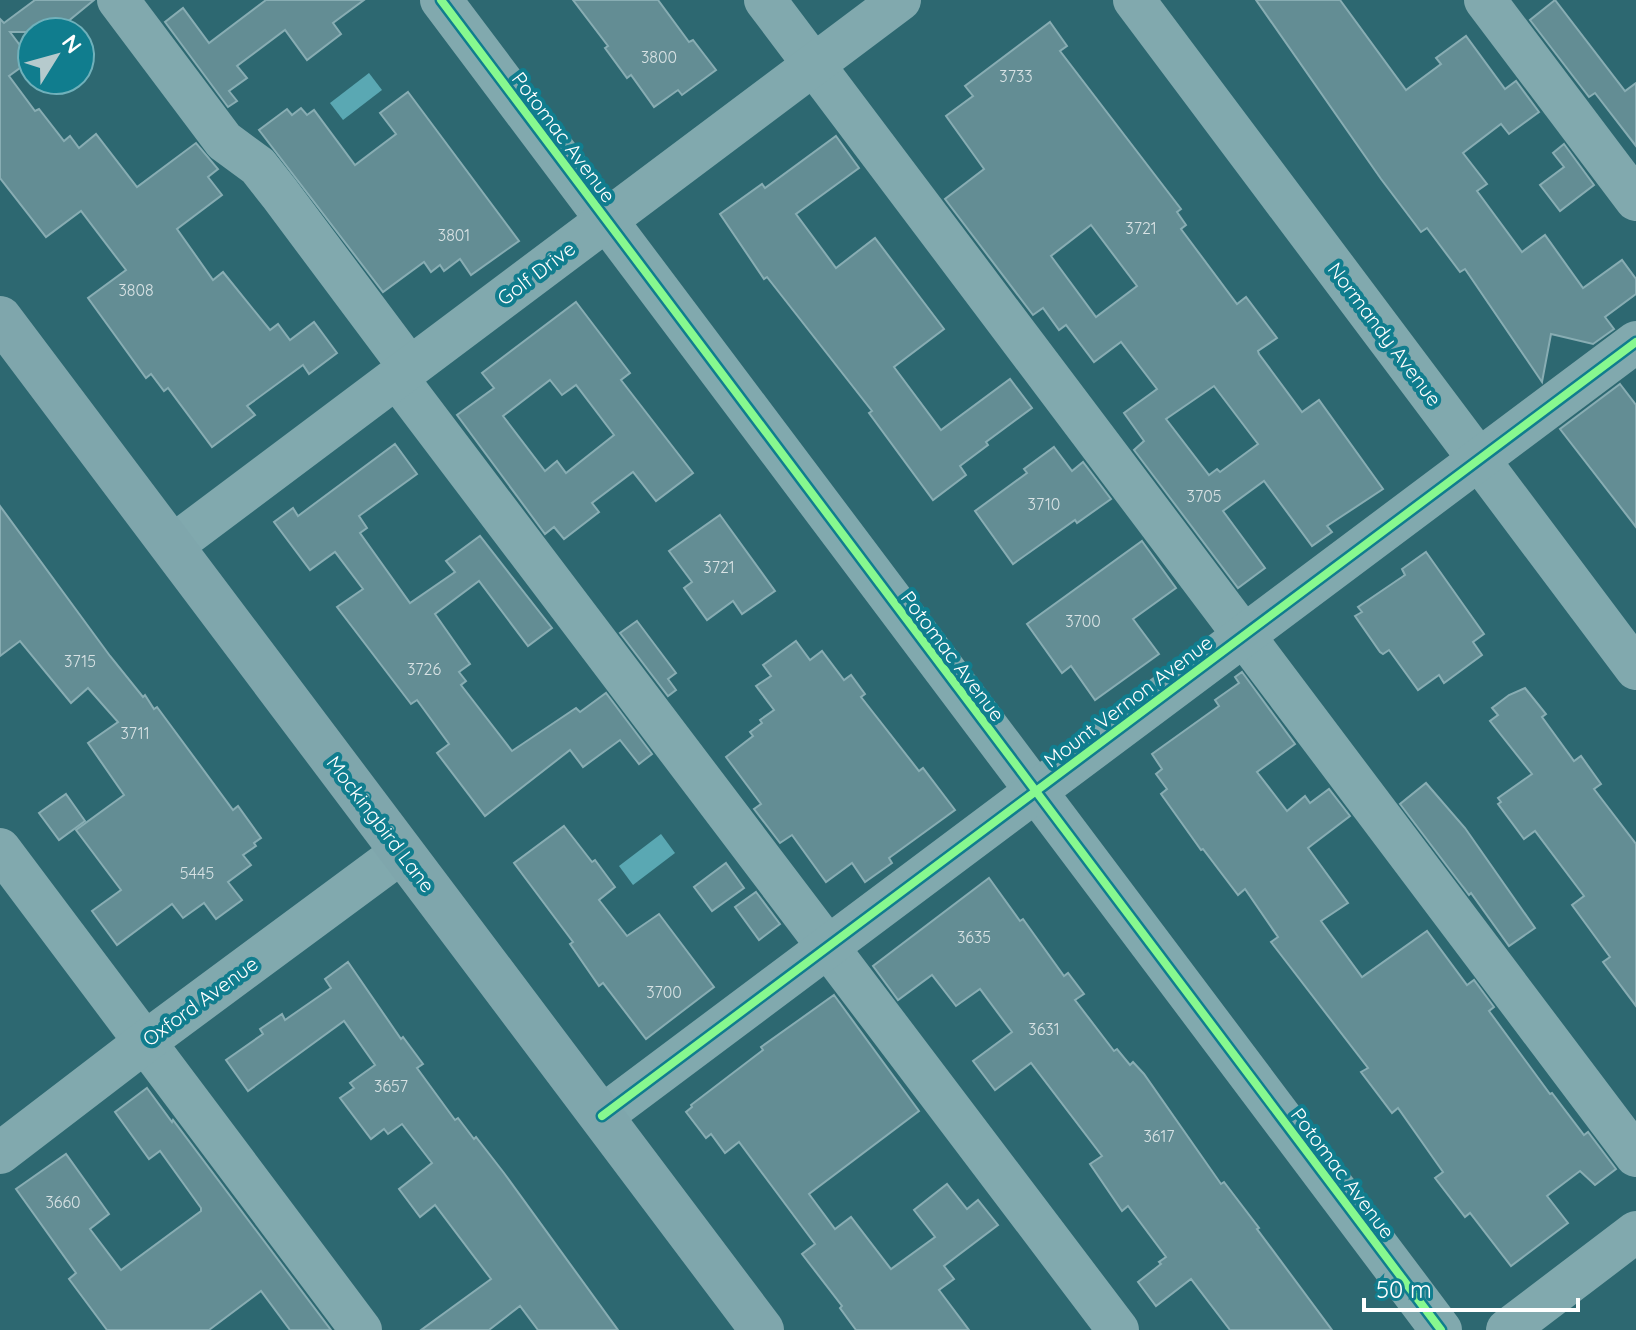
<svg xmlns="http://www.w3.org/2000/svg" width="1636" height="1330" viewBox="0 0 1636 1330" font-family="Quicksand,sans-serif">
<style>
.water{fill:#5aa8b3}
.building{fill:#638d94;stroke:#88adb3;stroke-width:2;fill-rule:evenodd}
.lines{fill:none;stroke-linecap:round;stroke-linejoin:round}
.minor{stroke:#81a9ae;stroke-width:42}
.major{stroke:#7fa6ac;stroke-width:44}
.cycleway-casing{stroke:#107d8e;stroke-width:13}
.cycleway{stroke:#87f88f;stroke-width:8}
.labels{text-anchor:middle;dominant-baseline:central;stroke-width:8;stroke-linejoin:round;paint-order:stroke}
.number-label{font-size:16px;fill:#d8e2e4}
.street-label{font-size:20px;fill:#fff;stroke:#107d8e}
</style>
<rect width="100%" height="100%" fill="#2d6871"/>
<g class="water">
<polygon points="369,73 382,90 343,120 330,103"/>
<polygon points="661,834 675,853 633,885 619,866"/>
</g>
<g class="building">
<polygon points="35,0 94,0 55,32 10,32 31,60 9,76 35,111 39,109 64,141 70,136 79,148 96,134 137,187 196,143 218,169 208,177 222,195 177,229 213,280 223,272 270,330 278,324 290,340 314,322 337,353 309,374 303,365 247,406 255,415 212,447 168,388 164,391 151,374 146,378 88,298 126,270 81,211 46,237 0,178 0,19 4,23"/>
<polygon points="266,0 364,0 333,23 341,34 307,60 285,30 237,66 247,78 229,91 237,101 228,107 165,22 183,8 209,43"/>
<polygon points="573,0 658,0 689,42 693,40 716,70 682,95 678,90 654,107 631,75 627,78 605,48 608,46"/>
<polygon points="1256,0 1340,0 1406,90 1441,64 1436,58 1466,36 1505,89 1516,81 1539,112 1509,134 1501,124 1463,153 1487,184 1477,191 1522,252 1545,235 1583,288 1622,260 1636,279 1636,294 1605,317 1614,329 1593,344 1551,334 1542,382 1465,269 1460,272 1427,228 1421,232 1381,179"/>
<polygon points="1555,0 1625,91 1636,83 1636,146 1595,93 1589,97 1530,20"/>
<path d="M1050,22L1067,46L1060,51L1181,209L1177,212L1186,225L1181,229L1237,304L1246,297L1277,338L1258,351L1259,354L1302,412L1319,400L1383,489L1327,526L1332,532L1312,546L1264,481L1223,511L1265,568L1238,588L1134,450L1144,441L1124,413L1157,389L1121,342L1094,362L1066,325L1059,330L1043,308L1033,315L945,199L984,169L946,116L973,96L965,86ZM1091,225L1137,286L1096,317L1051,256ZM1214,386L1258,444L1220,472L1217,469L1209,475L1166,419Z"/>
<polygon points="408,92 519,241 471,275 460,259 444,271 440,265 431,272 424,262 383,292 259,130 287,109 292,115 301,108 307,115 314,110 355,165 396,134 380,113"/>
<polygon points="836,136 859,168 796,214 836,268 875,238 944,329 894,367 941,430 1010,379 1032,408 986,442 988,445 960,466 966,475 933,500 869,413 872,411 767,277 764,279 720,214 762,184 765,188"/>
<polygon points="1564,144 1594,185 1560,211 1540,185 1564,167 1553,153"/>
<path d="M576,302L630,373L621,380L693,473L656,501L633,472L592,503L599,512L564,539L554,527L545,534L457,415L494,388L482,373ZM550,380L562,395L576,385L614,435L566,473L557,461L545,471L503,416Z"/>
<polygon points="1620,384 1636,405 1636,527 1560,429"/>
<polygon points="395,444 417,474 359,516 367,528 360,533 410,603 455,572 446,561 480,536 552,628 528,646 479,581 435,614 470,664 459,672 466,681 461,685 512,751 576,708 580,712 606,693 652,754 639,764 620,740 583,767 570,750 485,816 437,753 449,744 417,700 411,704 337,607 363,589 335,552 310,570 274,522 293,508 298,516"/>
<polygon points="1054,447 1072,471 1083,462 1111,499 1077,523 1075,520 1013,564 975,511 1027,473 1024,469"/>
<polygon points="0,506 110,656 143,697 145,695 154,709 157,707 233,810 238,806 261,838 254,843 256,846 243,855 251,865 228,882 242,900 216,919 204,903 183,918 172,904 117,945 92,911 121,890 76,830 124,795 88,743 118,722 88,688 71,703 20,641 0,656"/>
<polygon points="720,515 775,591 742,614 733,601 707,620 684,588 692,582 669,551"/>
<polygon points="1142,541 1176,588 1133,619 1159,654 1095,700 1071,666 1062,673 1027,624"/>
<polygon points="1426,552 1484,634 1473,642 1482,655 1444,683 1439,675 1418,690 1389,650 1383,654 1380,652 1355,616 1362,612 1358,607 1405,575 1402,569"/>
<polygon points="637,621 676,673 668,679 676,690 668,696 620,633"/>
<polygon points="796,641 810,660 822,651 844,680 851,675 865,694 861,697 919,771 923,768 955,810 889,858 892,863 865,882 852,863 826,882 792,835 780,843 754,809 761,804 726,757 753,736 750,732 762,723 760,720 774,710 756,686 771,676 763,665"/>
<polygon points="1242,672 1295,744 1257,772 1287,811 1305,796 1310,803 1329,789 1350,816 1308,848 1348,903 1321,921 1362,977 1427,931 1467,985 1474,980 1494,1007 1489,1011 1550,1094 1552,1093 1584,1135 1588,1132 1616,1169 1595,1185 1580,1171 1547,1196 1568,1223 1511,1266 1470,1213 1465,1217 1435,1178 1443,1172 1398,1108 1392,1113 1361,1072 1368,1068 1271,942 1278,937 1245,889 1238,895 1203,849 1201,850 1161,794 1167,789 1156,774 1162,769 1152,754 1219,706 1215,700 1239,683 1235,677"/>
<polygon points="1525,688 1546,714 1542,717 1574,761 1581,756 1601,784 1594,789 1636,844 1636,1006 1603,962 1610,957 1572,905 1584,896 1535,831 1524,839 1498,804 1501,802 1498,798 1532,774 1490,721 1498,715 1492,708 1509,695"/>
<polygon points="1426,783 1465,828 1535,928 1509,946 1471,893 1469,895 1400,804"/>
<polygon points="66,794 85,821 59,840 39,813"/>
<polygon points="564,826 592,862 595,860 615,887 599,900 627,936 659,914 714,987 646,1039 603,983 599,986 570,944 573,942 514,863"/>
<polygon points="726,863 744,888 712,911 694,887"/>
<polygon points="989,878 1020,921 1023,919 1064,976 1068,973 1084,994 1075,1000 1114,1051 1117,1049 1130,1065 1133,1062 1144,1074 1221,1184 1224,1182 1259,1228 1257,1229 1332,1330 1230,1330 1191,1279 1156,1306 1138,1282 1161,1264 1159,1262 1166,1257 1128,1206 1122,1211 1090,1164 1102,1156 1031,1063 995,1090 973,1061 1012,1032 980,989 956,1006 932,975 898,1000 873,966"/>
<polygon points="756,892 780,924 759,940 735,907"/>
<polygon points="348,962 401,1039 403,1037 423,1064 417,1068 455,1120 458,1118 474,1139 476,1137 504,1173 618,1330 538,1330 520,1306 489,1330 421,1330 491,1279 435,1205 420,1217 399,1189 432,1163 402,1124 388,1134 384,1129 371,1139 340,1098 354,1088 350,1083 375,1065 344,1021 248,1091 226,1060 263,1034 260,1029 282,1014 285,1020 331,988 325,979"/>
<polygon points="834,995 919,1111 809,1194 835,1229 851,1217 891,1269 935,1237 914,1210 947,1184 967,1209 978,1200 998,1225 944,1266 954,1279 939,1290 969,1330 856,1330 840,1308 842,1306 802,1254 815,1244 739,1142 725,1153 711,1134 706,1138 686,1112 692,1107 691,1105 763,1050 761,1047"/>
<polygon points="147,1088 172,1122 173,1120 331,1330 290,1330 261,1291 209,1330 107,1330 69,1279 76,1273 16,1189 66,1154 109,1214 90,1229 121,1270 201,1211 201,1208 160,1151 149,1159 115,1112"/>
</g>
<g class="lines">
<g class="minor">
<polyline points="118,0 224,141 258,166 280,194 410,368"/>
<polyline points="441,0 1441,1330"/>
<polyline points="765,0 1636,1156"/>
<polyline points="1134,0 1636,669"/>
<polyline points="1485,0 1636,200"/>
<polyline points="397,378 1118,1330"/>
<polyline points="172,546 900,0"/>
<polyline points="0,849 361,1330"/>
<polyline points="602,1116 1636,342"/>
<polyline points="0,1153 145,1042 402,852"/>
<polyline points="1507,1330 1636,1232"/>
</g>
<polyline class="major" points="0,318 762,1330"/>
<defs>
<g id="cycleway">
<polyline points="441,0 1441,1330"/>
<polyline points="602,1116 1636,342"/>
</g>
</defs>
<use href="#cycleway" class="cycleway-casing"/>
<use href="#cycleway" class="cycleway"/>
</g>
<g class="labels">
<g class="number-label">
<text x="659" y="57">3800</text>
<text x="1016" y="76">3733</text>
<text x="1141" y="228">3721</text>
<text x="454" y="235">3801</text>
<text x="136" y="290">3808</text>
<text x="1204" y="496">3705</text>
<text x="1044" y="504">3710</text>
<text x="719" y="567">3721</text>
<text x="1083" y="621">3700</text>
<text x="80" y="661">3715</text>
<text x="424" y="669">3726</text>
<text x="135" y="733">3711</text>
<text x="197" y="873">5445</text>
<text x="974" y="937">3635</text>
<text x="664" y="992">3700</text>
<text x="1044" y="1029">3631</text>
<text x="391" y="1086">3657</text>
<text x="1159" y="1136">3617</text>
<text x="63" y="1202">3660</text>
</g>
<g class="street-label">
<text transform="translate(564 137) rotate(53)">Potomac Avenue</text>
<text transform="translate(536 273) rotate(-37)">Golf Drive</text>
<text transform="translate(1385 334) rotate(53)">Normandy Avenue</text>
<text transform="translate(953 656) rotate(53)">Potomac Avenue</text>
<text transform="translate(1128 701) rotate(-37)">Mount Vernon Avenue</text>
<text transform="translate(381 824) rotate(53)">Mockingbird Lane</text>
<text transform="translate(200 1001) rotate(-36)">Oxford Avenue</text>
<text transform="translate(1343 1173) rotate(53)">Potomac Avenue</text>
</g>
</g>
<g transform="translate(56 56) rotate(53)"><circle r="38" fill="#107d8e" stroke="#70b1bb" stroke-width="2"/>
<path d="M0-6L14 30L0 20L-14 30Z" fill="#b6cacd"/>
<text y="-12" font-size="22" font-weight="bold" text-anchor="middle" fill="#ffffff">N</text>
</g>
<path d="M1364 1298v12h214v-12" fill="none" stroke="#ffffff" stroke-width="4"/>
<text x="1376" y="1298" font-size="24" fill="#ffffff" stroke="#107d8e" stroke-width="6" paint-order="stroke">50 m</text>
</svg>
